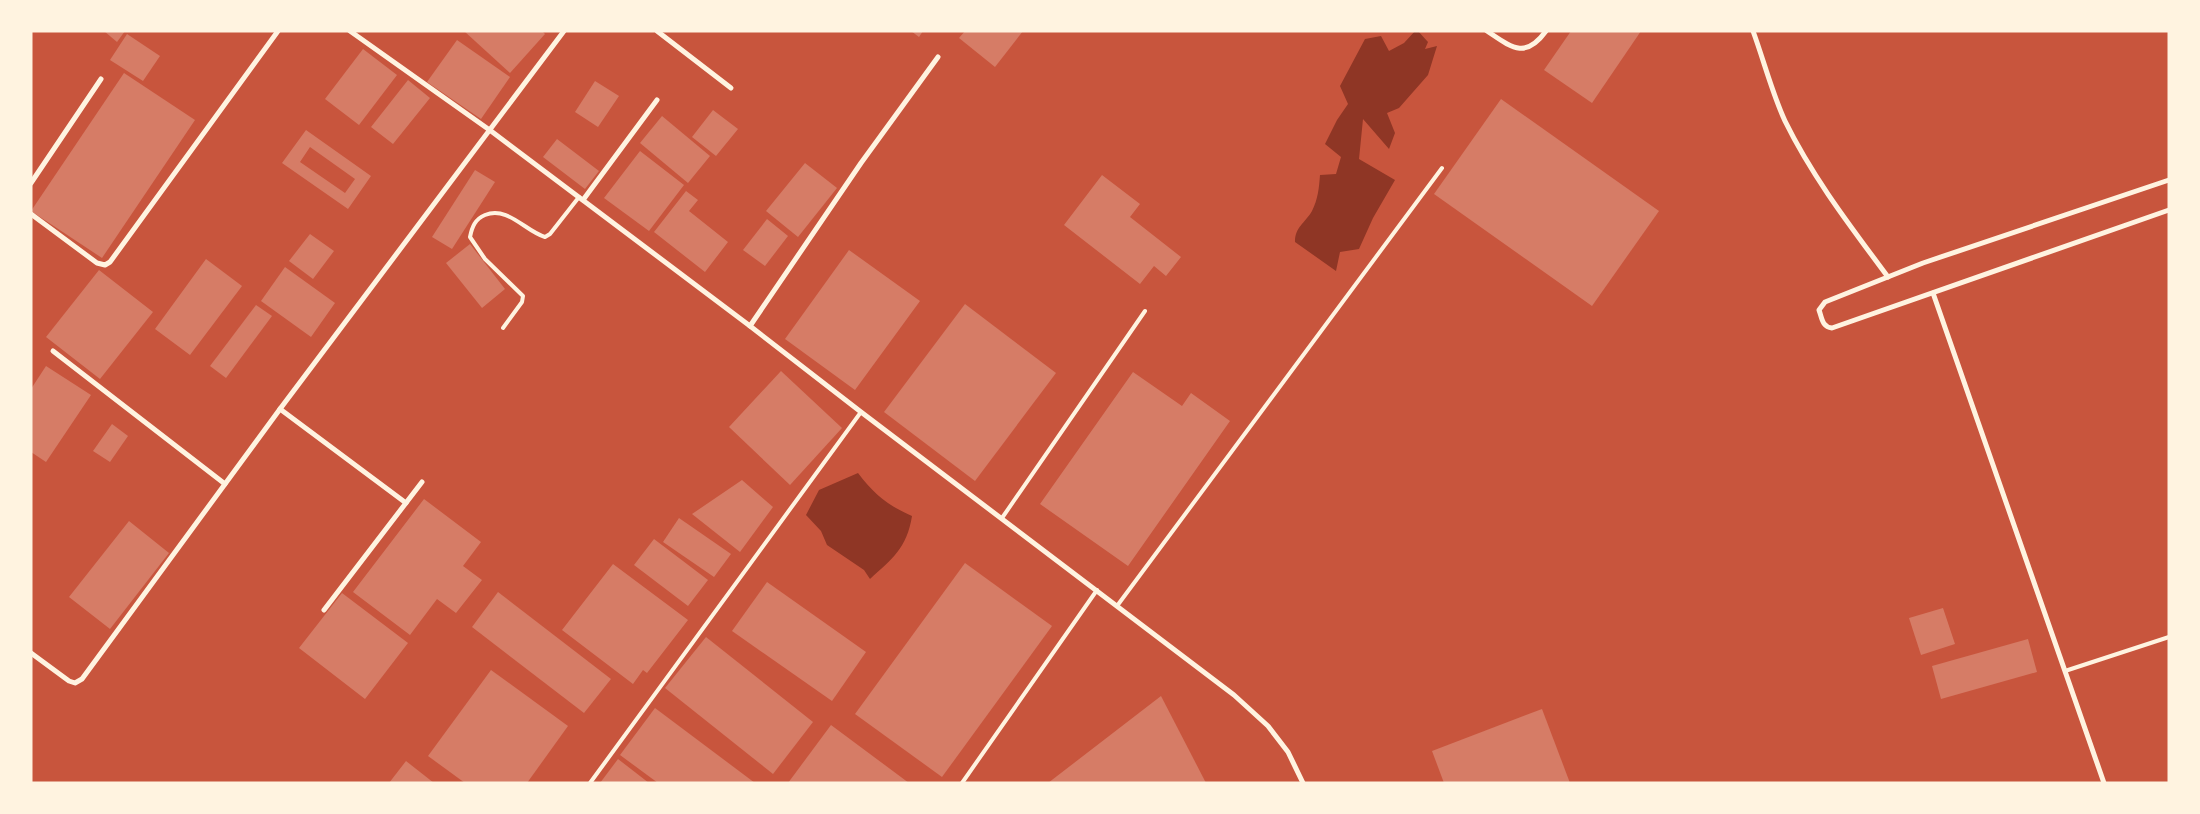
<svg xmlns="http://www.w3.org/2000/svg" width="2200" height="814" viewBox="0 0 2200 814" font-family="Poppins,sans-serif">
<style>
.water{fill:#8f3625}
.building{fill:#d67c66;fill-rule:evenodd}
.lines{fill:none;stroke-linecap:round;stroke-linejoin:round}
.service{stroke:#fff3e0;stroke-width:4}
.minor{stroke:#fff3e0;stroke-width:5}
</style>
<rect width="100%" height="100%" fill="#c8553d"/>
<g class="water">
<path d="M1415,31H1418L1428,42L1425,49L1437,46L1428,75L1399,108L1387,113L1395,133L1389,149L1363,119L1359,159L1395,180L1373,218L1359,249L1340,252L1336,271L1295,242C1295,227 1305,223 1312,211C1318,199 1319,188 1320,175L1336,174L1341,157L1325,144L1337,120L1348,104L1340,86L1365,39L1381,36L1389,51L1404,43Z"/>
<path d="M858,473C874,494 887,505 912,516C907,548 892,559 870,579L864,570L827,545L821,531L806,515L819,490Z"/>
</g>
<g class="building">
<polygon points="104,31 125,31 117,42"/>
<polygon points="464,31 542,31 545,34 510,73"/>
<polygon points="911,31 923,31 919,37"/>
<polygon points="965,31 1023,31 995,67 959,38"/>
<polygon points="1571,31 1641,31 1592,103 1544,70"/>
<polygon points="127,34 160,56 143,81 110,60"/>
<polygon points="457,40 510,77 481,119 427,82"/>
<polygon points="363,49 397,75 359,125 325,99"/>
<polygon points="124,73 195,120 102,258 31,211"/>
<polygon points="408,80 430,98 393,144 371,127"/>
<polygon points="595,81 619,96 598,127 575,112"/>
<polygon points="1501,99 1659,211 1592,306 1434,194"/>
<polygon points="713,110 738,129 716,156 692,137"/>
<polygon points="662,116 710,156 688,183 640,143"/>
<path d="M306,130L371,176L348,209L282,163ZM310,147L355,179L345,193L300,162Z"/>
<polygon points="557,139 599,171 585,189 543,157"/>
<polygon points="640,151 684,185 649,231 604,198"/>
<polygon points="805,163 837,188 798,237 766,211"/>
<polygon points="475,170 495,182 452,249 432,237"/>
<polygon points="1102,175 1140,204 1130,217 1181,257 1166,276 1154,266 1140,284 1064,225"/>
<polygon points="686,191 698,200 689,211 728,242 705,272 654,232"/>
<polygon points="767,219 788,236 765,266 743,250"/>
<polygon points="310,234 334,251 313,279 289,261"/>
<polygon points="470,244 505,289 482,308 446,263"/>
<polygon points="849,250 920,301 855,390 785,339"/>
<polygon points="206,259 242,286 190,355 155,329"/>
<polygon points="285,267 335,303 311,337 261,301"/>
<polygon points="99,270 153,312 100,379 46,337"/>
<polygon points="965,304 1056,373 975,481 884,412"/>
<polygon points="256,305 272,316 226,378 210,366"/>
<polygon points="46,366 91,395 46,462 31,452 31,389"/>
<polygon points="781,371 842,428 790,485 729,427"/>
<polygon points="1133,372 1182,406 1191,393 1230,421 1128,566 1040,504"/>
<polygon points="112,424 128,436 110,462 93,451"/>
<polygon points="742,480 773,507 740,552 692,514"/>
<polygon points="424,499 481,542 463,566 482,580 456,613 437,599 410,635 353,592"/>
<polygon points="679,518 731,554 714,577 663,542"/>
<polygon points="129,521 169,553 110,629 69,597"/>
<polygon points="654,539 708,580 688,606 634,565"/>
<polygon points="965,563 1052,626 942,777 855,714"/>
<polygon points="613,564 688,620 647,673 643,670 633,684 562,630"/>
<polygon points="767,582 866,652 832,701 732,631"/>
<polygon points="498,592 611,679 584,713 472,627"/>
<polygon points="342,593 408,643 365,699 299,648"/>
<polygon points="1943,608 1955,644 1921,655 1909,618"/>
<polygon points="706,637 813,722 773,774 665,688"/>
<polygon points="2028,639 2037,672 1941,699 1932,666"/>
<polygon points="491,670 568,726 527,783 465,783 428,756"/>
<polygon points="1161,696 1206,783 1048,783"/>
<polygon points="655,708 755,783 658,783 620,755"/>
<polygon points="1542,709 1570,783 1444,783 1432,751"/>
<polygon points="831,725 909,783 788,783"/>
<polygon points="618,759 649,783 600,783"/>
<polygon points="406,761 434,783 389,783"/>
</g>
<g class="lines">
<g class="service">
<path d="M503,328L522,302L523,296L485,259L470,237C472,227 475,219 485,215C508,206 525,231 545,237L550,234L579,197"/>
<polyline points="1002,518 1145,311"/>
<polyline points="1117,606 1442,168"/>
<polyline points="2065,671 2169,637"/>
<polyline points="590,783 861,412"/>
<polyline points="962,783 1097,590"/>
</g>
<g class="minor">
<polyline points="350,31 491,131 750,326 861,412 1234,695 1268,726 1288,752 1303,783"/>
<polyline points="657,31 731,88"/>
<path d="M1487,31C1511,47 1525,60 1546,31"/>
<path d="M1753,31C1764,61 1772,93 1785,121C1813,178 1851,227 1888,277"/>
<path d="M2169,180L1923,263L1825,302L1819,310C1822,318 1822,327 1832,328L2169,210"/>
<polyline points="31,183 101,79"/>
<polyline points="583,200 657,100"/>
<polyline points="31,214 97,263 105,265 110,262 278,31"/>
<polyline points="1933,293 2104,783"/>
<polyline points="750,326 861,163 938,57"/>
<polyline points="53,351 225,484"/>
<polyline points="280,409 406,503"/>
<polyline points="324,610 422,482"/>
<polyline points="31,653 69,681 75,683 82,679 280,409 564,31"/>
</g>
</g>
<rect width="2200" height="814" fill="none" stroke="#fff3e0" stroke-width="65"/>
</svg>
